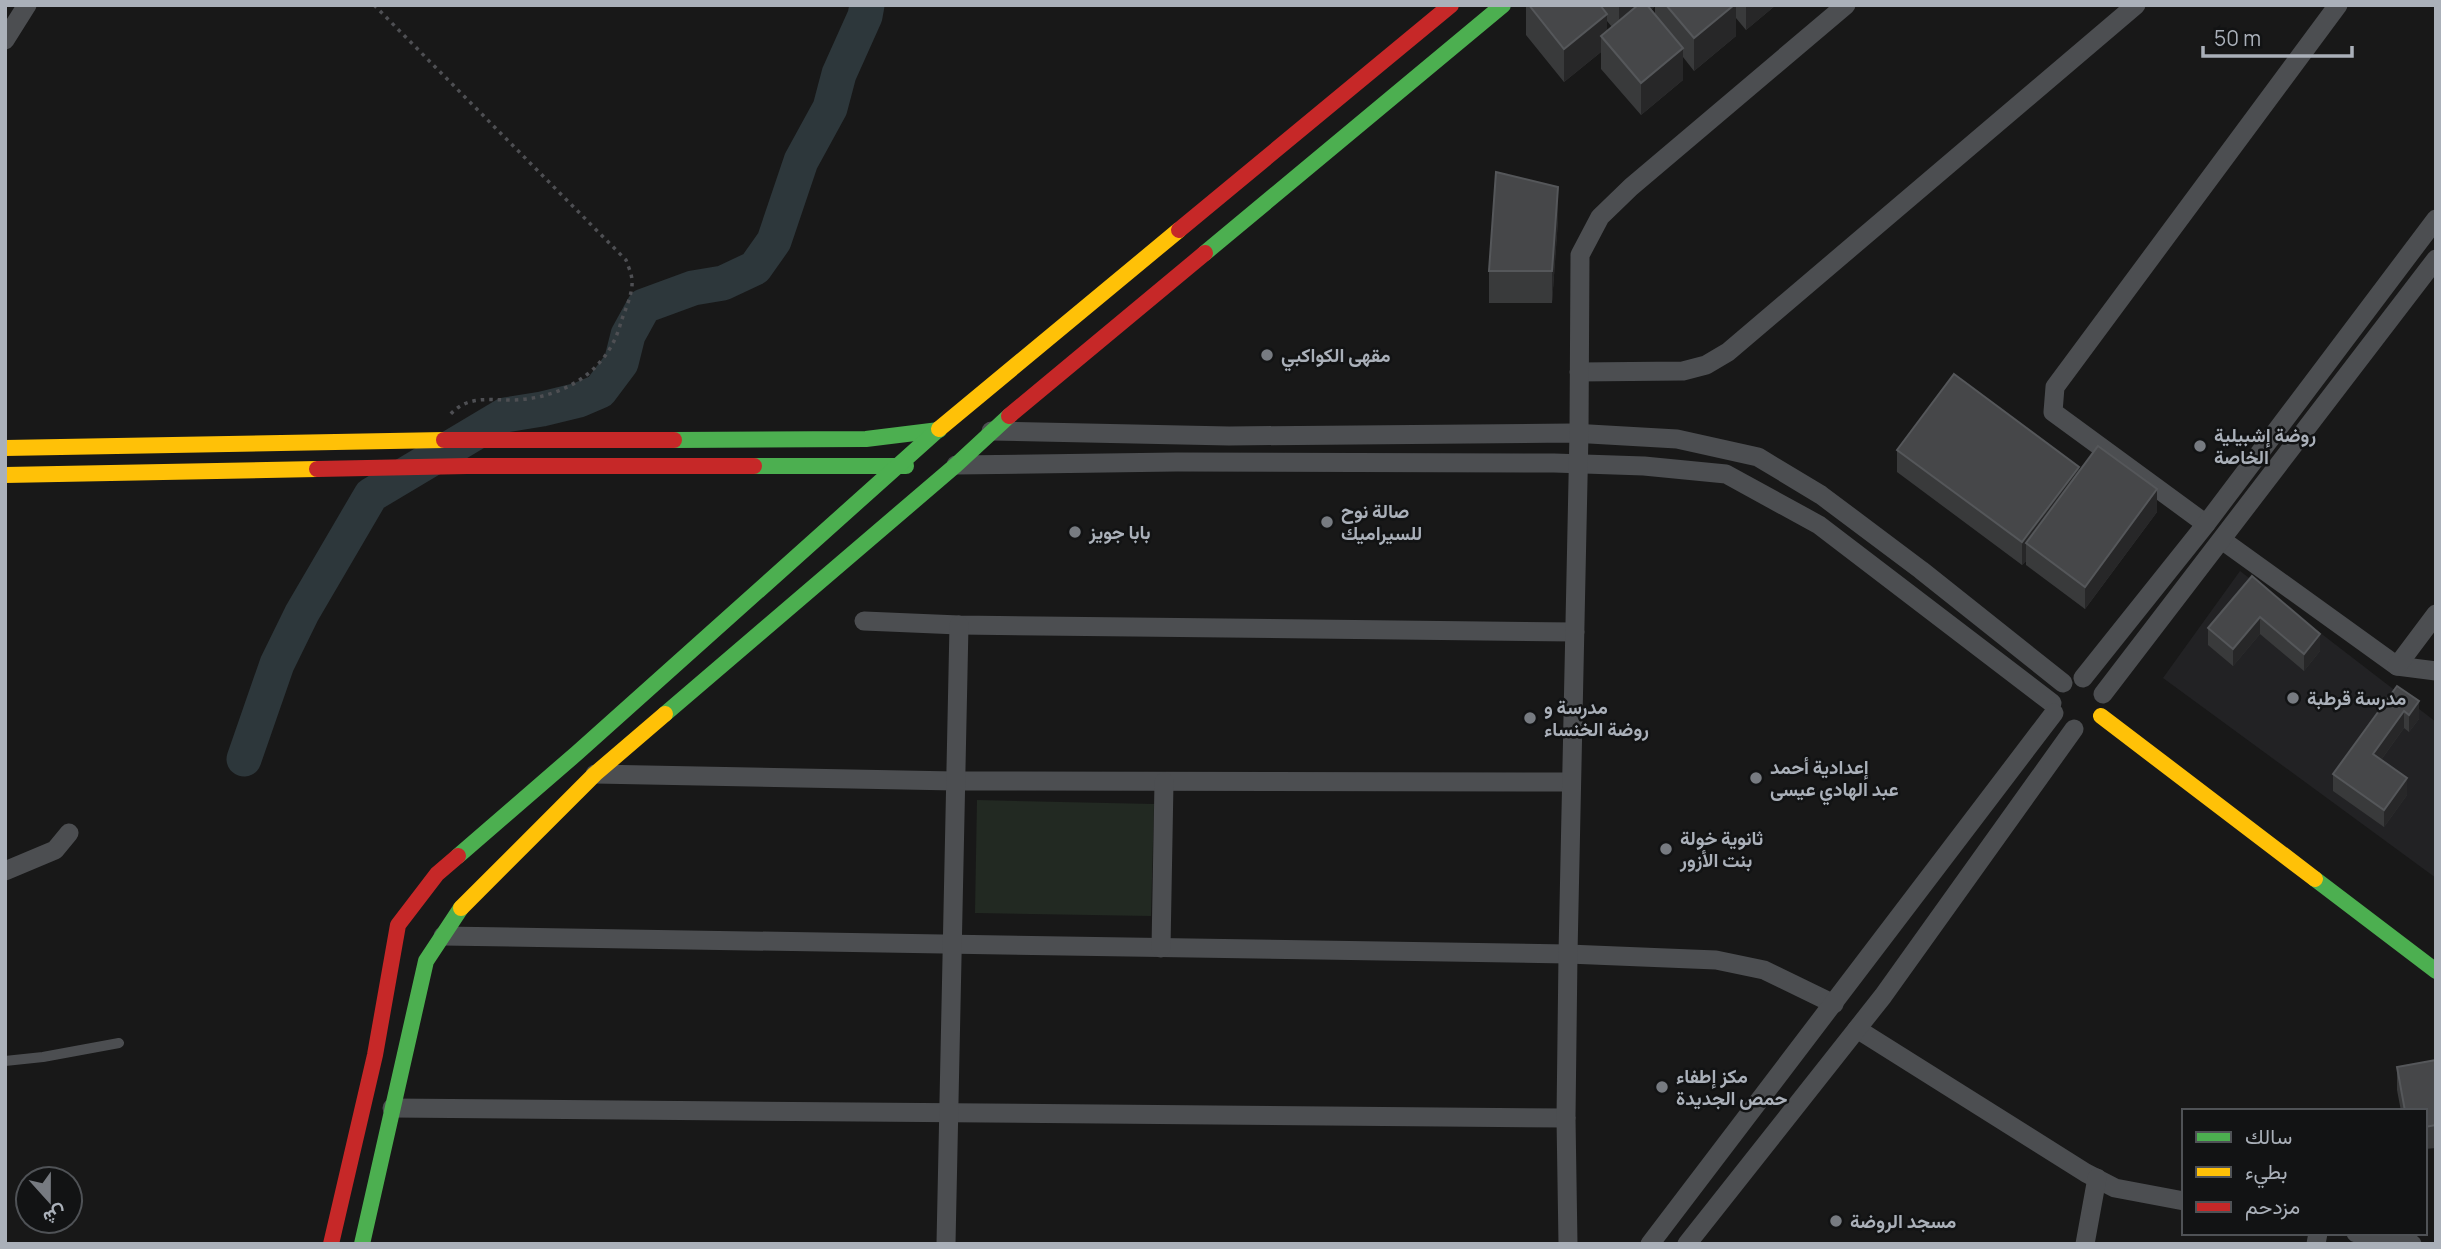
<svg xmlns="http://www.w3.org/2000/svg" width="2441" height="1249" viewBox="0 0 2441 1249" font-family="Manrope,Vazirmatn,sans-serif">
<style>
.built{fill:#222224}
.green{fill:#222922}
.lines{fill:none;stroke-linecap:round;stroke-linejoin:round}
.river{stroke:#2d373b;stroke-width:35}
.path{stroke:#4e4f53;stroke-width:3.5;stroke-dasharray:3.5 5;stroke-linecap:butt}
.lane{stroke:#4c4e51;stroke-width:10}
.street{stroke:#4c4e51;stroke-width:19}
.fast{stroke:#4caf50;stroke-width:16}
.slow{stroke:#ffc107;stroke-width:16}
.jam{stroke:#c62828;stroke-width:16}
.wall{fill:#393a3b;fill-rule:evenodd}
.shaded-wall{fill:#272728}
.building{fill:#464749;stroke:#55575a;stroke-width:2}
.poi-dot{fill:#777b81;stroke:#121314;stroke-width:2.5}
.labels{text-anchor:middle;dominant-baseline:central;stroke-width:5;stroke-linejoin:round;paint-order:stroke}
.poi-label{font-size:19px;font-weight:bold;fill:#aab0b9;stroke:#121314;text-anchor:start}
</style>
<rect width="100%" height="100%" fill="#181818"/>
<polygon class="built" points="2240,571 2436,722 2436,878 2163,678"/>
<polygon class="green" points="977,800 1154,804 1151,916 975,913"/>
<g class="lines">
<polyline class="river" points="244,759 277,664 302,613 371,495 505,415 542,409 579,400 600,391 621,363 628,335 644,306 693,288 723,283 755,268 774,241 801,161 830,108 839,74 865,16 867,5"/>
<path class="path" d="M374,5L626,260C628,266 632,274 632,281C633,293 625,310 621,322C608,372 562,399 512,400C487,400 466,395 448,417"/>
<polyline class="lane" points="5,1061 43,1057 119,1043"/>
<g class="street">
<polyline points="5,40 27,5"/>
<polyline points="1579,372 1683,371 1706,365 1728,352 2136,5"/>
<polyline points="991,431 1229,436 1572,433 1677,439 1758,457 1821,495 1921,570 2063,683"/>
<polyline points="956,465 1176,462 1554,463 1644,466 1726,474 1819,525 2052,703"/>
<polyline points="2206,524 2053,412 2055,387 2338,5"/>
<polyline points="2222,540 2397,666 2436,671"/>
<polyline points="864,621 959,625 1575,632"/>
<polyline points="2397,666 2436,614"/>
<polyline points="2083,678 2206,524 2436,219"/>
<polyline points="2103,694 2436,259"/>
<polyline points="595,774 955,781 1571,782"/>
<polyline points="5,871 55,850 69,833"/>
<polyline points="443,936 1568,954 1716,960 1764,970 1834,1004"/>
<polyline points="1161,948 1164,782"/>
<polyline points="1857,1029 2086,1173 2115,1188 2184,1201"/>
<polyline points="392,1108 1566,1118"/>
<polyline points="2356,1233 2412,1244"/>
<polyline points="946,1244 959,625"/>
<polyline points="1568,1244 1566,1118 1568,954 1579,433 1580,255 1600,217 1631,187 1846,5"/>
<polyline points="1650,1244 2054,713"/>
<polyline points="1687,1244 1883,996 2074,729"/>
<polyline points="2085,1244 2097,1178"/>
<polyline points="2316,1244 2318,1233"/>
</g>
<g class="fast">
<polyline points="1205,253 1503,5"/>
<polyline points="674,440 866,439 939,430"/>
<polyline points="754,466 906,466"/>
<polyline points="665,714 956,465 1009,416"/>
<polyline points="458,856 577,753 939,429"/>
<polyline points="2315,879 2436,971"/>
<polyline points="362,1244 426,961 461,908"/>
</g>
<g class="slow">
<polyline points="939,429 1179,230"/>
<polyline points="5,448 444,440"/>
<polyline points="5,475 317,469"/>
<polyline points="2101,716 2315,879"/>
<polyline points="461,908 595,774 665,714"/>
</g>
<g class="jam">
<polyline points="1179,230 1451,5"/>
<polyline points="1009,416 1205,253"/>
<polyline points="444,440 674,440"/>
<polyline points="317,469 467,466 754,466"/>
<polyline points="331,1244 375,1055 398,925 437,874 458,856"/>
</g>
</g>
<g class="wall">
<path d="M1526,5H1776L1746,30L1736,18V36L1694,71L1683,57V80L1641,115L1601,69V52L1564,82L1526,35ZM1655,6V15L1651,10ZM1607,21L1612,27L1607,31Z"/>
<polygon points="1558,220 1552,303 1489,303 1489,271"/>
<polygon points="1897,450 2079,471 2157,512 2085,609 2026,565 2026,561 2022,565 1897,472"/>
<polygon points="2252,576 2320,651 2304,671 2260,634 2233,666 2208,645 2208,628"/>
<polygon points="2397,686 2419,719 2409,732 2404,728 2381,760 2407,795 2384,827 2333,791 2333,774"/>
<polygon points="2436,1060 2436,1148 2425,1149 2425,1111 2401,1111 2397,1090 2397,1067"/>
</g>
<g class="shaded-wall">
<polygon points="1619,5 1655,5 1655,6 1619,36"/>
<polygon points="1734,5 1736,5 1736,36 1694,71 1694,38"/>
<polygon points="1746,5 1776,5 1746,30"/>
<polygon points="1607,14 1607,43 1601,36 1601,52 1564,82 1564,49"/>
<polygon points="1683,48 1683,80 1641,115 1641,83"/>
<polygon points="1558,187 1558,220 1552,303 1552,271"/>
<polygon points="2079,467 2079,489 2026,543 2026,561 2022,565 2022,542"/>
<polygon points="2157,489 2157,512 2085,609 2085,587"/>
<polygon points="2260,617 2260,634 2233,666 2233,649"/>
<polygon points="2320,634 2320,651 2304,671 2304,654"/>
<polygon points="2419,701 2419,719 2409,732 2409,715"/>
<polygon points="2404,711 2404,728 2373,771 2373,754"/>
<polygon points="2407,778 2407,795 2384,827 2384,810"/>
</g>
<g class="building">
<polygon points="1529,5 1600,5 1607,14 1564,49"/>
<polygon points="1638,5 1647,5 1683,48 1641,83 1601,36"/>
<polygon points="1666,5 1734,5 1694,38"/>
<polygon points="1496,172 1558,187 1552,271 1489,271"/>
<polygon points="1954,374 2079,467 2022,542 1897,450"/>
<polygon points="2098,446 2157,489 2085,587 2026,543"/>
<polygon points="2252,576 2320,634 2304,654 2260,617 2233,649 2208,628"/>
<polygon points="2397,686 2419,701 2409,715 2404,711 2373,754 2407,778 2384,810 2333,774"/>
<polygon points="2436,1060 2436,1125 2425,1127 2425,1111 2405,1111 2397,1067"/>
</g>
<g class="poi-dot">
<circle cx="1267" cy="355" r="7"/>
<circle cx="2200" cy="446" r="7"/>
<circle cx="1327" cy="522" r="7"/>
<circle cx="1075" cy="532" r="7"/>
<circle cx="2293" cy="698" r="7"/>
<circle cx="1530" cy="718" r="7"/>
<circle cx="1756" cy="778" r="7"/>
<circle cx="1666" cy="849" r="7"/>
<circle cx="1662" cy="1087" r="7"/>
<circle cx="1836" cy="1221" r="7"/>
</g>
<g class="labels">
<g class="poi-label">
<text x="1281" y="355">مقهى الكواكبي</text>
<text x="2214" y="435">روضة إشبيلية<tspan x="2214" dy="22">الخاصة</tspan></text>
<text x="1341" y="511">صالة نوح<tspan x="1341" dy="22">للسيراميك</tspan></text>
<text x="1089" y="532">بابا جويز</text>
<text x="2307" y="698">مدرسة قرطبة</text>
<text x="1544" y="707">مدرسة و<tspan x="1544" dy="22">روضة الخنساء</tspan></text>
<text x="1770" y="767">إعدادية أحمد<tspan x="1770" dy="22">عبد الهادي عيسى</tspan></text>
<text x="1680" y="838">ثانوية خولة<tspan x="1680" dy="22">بنت الأزور</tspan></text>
<text x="1676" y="1076">مكز إطفاء<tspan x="1676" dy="22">حمص الجديدة</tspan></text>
<text x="1850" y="1221">مسجد الروضة</text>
</g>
</g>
<rect width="2441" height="1249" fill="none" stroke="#aab0b9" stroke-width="14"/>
<rect x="2182" y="1109" width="245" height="126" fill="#121314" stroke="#4f5256" stroke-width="2"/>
<rect x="2196" y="1132" width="35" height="10" fill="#4caf50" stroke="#4f5256" stroke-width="2"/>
<text x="2245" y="1144" font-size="21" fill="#aab0b9">سالك</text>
<rect x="2196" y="1167" width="35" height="10" fill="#ffc107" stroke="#4f5256" stroke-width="2"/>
<text x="2245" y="1179" font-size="21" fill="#aab0b9">بطيء</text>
<rect x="2196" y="1202" width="35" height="10" fill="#c62828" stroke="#4f5256" stroke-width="2"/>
<text x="2245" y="1214" font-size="21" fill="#aab0b9">مزدحم</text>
<g transform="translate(49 1200) rotate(159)"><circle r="33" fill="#121314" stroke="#4f5256" stroke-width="2"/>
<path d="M0-5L12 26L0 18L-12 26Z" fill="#777b81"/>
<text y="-10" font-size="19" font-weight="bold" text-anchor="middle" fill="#aab0b9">ش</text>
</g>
<path d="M2203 46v10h149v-10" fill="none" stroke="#aab0b9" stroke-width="3.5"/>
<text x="2214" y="46" font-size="21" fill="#aab0b9" stroke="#121314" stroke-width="5" paint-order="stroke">50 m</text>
</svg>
